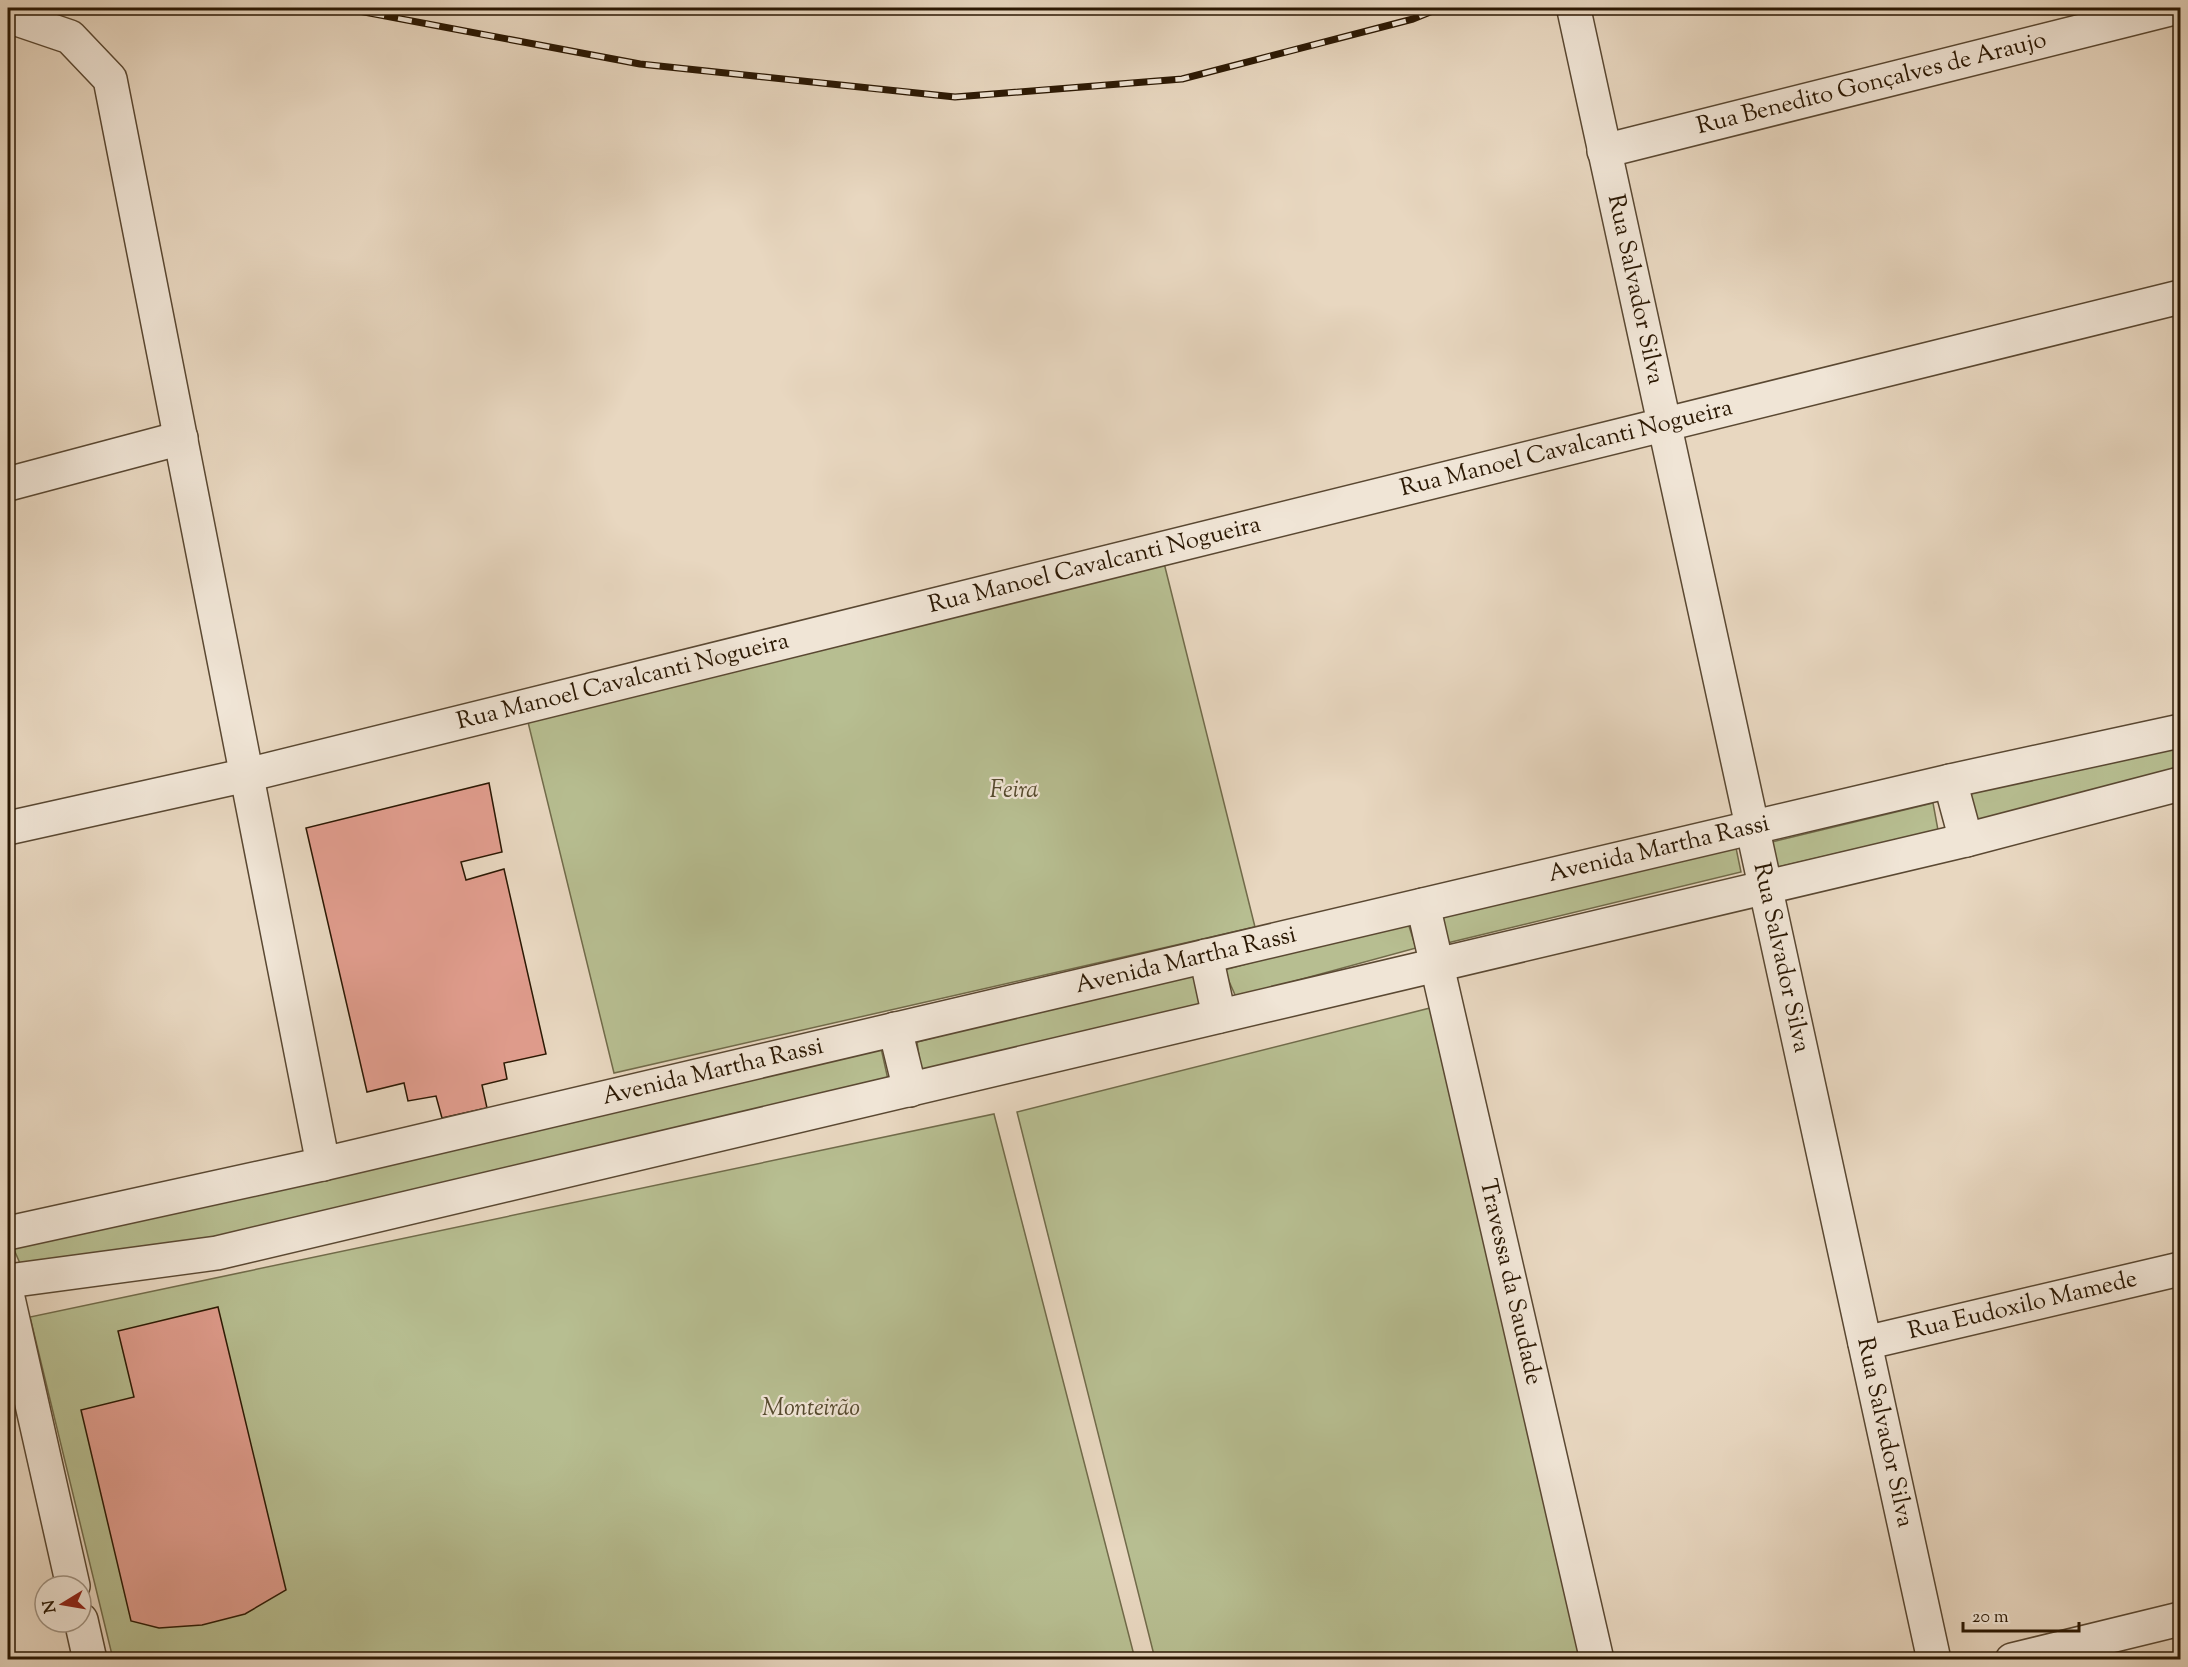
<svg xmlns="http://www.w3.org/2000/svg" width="2188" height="1667" viewBox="0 0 2188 1667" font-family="'Sorts Mill Goudy',serif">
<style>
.green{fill:#b7be91;stroke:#716b4a;stroke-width:1.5}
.building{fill:#e19d8e;stroke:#2b1803;stroke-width:1.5}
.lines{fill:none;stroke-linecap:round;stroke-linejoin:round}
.minor-casing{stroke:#5a4832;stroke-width:36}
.tertiary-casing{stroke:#5a4832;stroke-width:36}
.minor{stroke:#f0e5d6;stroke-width:33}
.tertiary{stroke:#f0e5d6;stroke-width:33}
.rail-casing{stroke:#2b1803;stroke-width:7}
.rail{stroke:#f0e5d6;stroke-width:4.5;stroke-dasharray:14;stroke-linecap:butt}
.labels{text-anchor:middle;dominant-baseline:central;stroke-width:4.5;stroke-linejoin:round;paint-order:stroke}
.street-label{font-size:24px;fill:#2b1803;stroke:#f0e5d6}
.park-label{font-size:24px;font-style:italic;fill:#554a2e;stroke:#f0e5d6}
</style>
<rect width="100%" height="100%" fill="#e8d7c0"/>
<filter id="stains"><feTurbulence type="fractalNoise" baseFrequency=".00333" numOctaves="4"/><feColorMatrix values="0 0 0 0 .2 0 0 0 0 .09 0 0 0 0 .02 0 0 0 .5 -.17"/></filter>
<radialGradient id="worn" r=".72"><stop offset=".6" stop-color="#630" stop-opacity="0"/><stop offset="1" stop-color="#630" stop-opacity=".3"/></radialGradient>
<g class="green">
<polygon points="1164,563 1255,927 614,1073 527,718"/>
<polygon points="2180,743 2180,773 1972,824 1968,792"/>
<polygon points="1933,803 1938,830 1774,868 1768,843"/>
<polygon points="1736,848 1741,872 1443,944 1440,918"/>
<polygon points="1407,920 1416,948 1236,997 1224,970"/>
<polygon points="1199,968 1206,1005 922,1076 917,1042"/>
<polygon points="1430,1008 1581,1659 1155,1659 1017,1112"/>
<polygon points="879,1039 889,1084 267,1231 22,1268 12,1245"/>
<polygon points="994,1114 1135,1659 113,1659 30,1317"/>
</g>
<g class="building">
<polygon points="489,783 502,852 461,862 466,880 504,869 546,1054 504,1063 507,1079 482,1085 487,1108 442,1118 436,1096 408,1101 404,1083 367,1092 306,828"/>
<polygon points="218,1307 286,1590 245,1614 202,1625 159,1628 131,1621 81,1410 134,1397 118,1331"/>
</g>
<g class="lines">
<defs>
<g id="minor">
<path id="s1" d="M1574,10L1934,1660"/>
<polyline points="8,20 14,18 70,37 110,79 323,1164"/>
<path id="s2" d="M1604,151L2174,8"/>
<polyline points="8,484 181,438"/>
<path id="s3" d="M8,828L247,775L2180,297"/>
<path id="s4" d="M1423,905L1597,1660"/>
<path id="s5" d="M1865,1343L2180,1269"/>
<polyline points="2012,1660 2180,1619"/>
</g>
<g id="tertiary">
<polyline points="1950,781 1966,840"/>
<polyline points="1206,956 1219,1016"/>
<polyline points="895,1029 910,1090"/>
<path id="s6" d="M8,1233L323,1164L1950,781L2180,731"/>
<polyline points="8,1281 217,1253 1966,840 2180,784"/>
<polyline points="8,1298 73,1586"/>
<polyline points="81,1620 90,1660"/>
</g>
</defs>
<use href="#minor" class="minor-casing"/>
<use href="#tertiary" class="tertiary-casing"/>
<use href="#minor" class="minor"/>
<use href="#tertiary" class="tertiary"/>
<defs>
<polyline id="rail" points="343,8 640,64 955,97 1182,79 1413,19 1440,8"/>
</defs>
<use href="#rail" class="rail-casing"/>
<use href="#rail" class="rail"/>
</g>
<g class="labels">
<g class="street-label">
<text stroke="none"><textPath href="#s2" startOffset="276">Rua Benedito Gonçalves de Araujo</textPath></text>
<text stroke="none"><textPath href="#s1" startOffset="286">Rua Salvador Silva</textPath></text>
<text stroke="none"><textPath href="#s3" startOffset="1604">Rua Manoel Cavalcanti Nogueira</textPath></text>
<text stroke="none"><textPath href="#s3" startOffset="1118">Rua Manoel Cavalcanti Nogueira</textPath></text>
<text stroke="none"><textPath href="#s3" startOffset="632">Rua Manoel Cavalcanti Nogueira</textPath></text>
<text stroke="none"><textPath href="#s6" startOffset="1695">Avenida Martha Rassi</textPath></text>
<text stroke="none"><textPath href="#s1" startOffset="970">Rua Salvador Silva</textPath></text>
<text stroke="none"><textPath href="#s6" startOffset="1209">Avenida Martha Rassi</textPath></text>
<text stroke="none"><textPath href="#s6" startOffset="723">Avenida Martha Rassi</textPath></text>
<text stroke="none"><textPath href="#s4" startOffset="387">Travessa da Saudade</textPath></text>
<text stroke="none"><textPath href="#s5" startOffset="162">Rua Eudoxilo Mamede</textPath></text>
<text stroke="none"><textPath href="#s1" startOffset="1456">Rua Salvador Silva</textPath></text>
</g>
<g class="park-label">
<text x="1014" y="791">Feira</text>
<text x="811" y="1409">Monteirão</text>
</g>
</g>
<rect width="2188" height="1667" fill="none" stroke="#e8d7c0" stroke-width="30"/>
<rect x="9" y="9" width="2170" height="1649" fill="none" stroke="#2b1803" stroke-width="3"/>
<rect x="15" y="15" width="2158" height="1637" fill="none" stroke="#2b1803" stroke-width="1.5"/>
<g transform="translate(63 1604) rotate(259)"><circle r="28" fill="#f0e5d6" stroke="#a19382" stroke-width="1.5"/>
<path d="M0-4.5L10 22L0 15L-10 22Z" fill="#8f2418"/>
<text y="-9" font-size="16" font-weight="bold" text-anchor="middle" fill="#2b1803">N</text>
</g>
<path d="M1963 1622v9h116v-9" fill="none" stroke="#2b1803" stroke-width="3"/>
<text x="1972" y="1622" font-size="18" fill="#2b1803" stroke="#f0e5d6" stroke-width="4.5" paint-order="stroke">20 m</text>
<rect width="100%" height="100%" filter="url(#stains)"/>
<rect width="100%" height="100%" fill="url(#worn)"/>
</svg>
